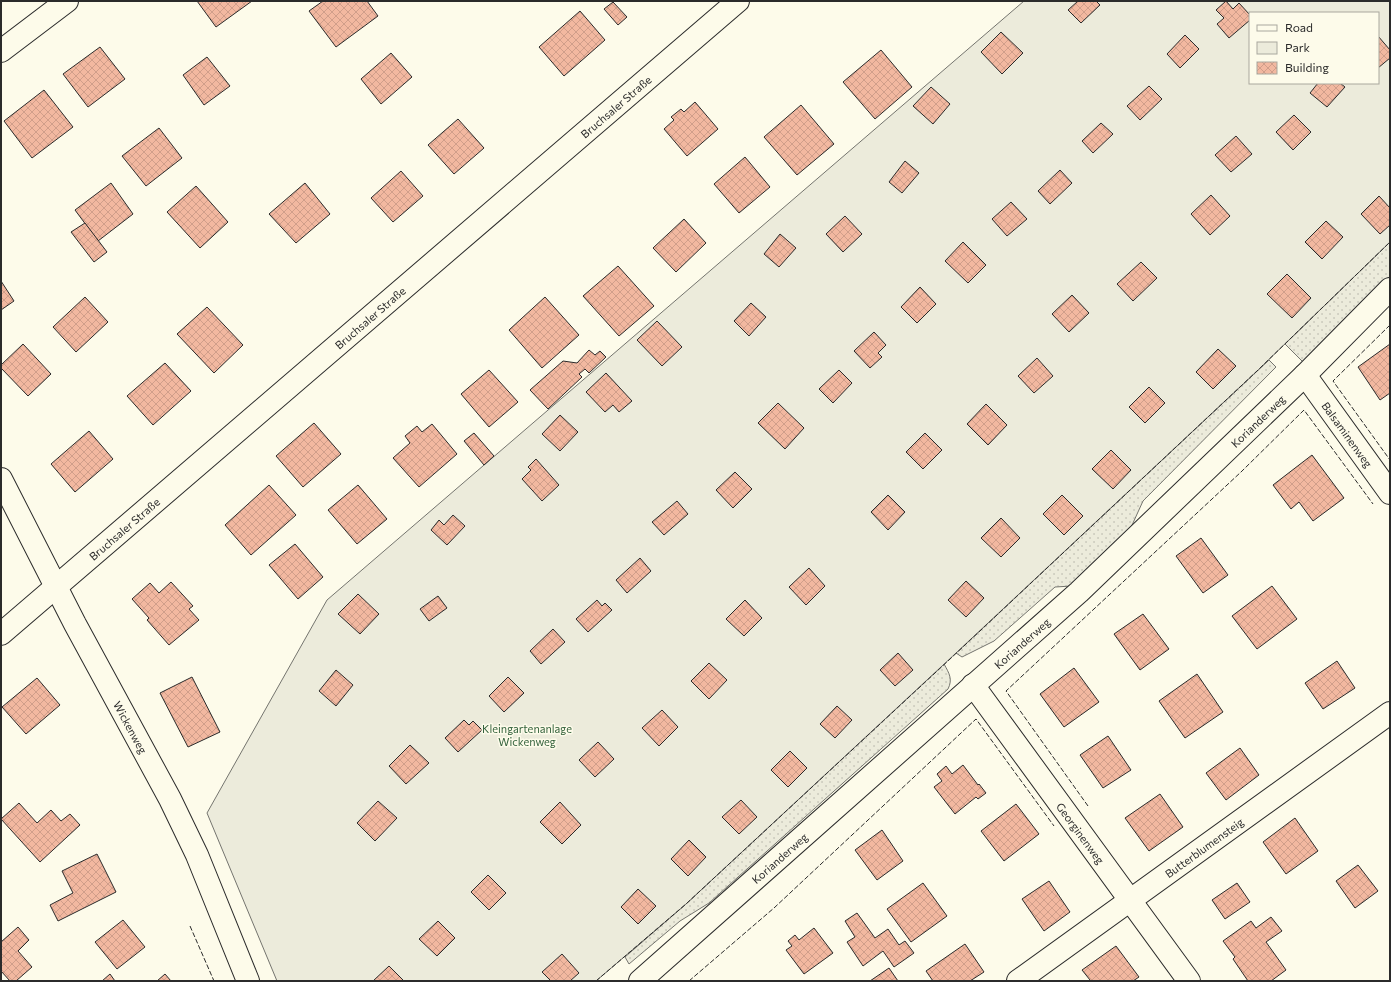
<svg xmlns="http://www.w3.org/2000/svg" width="1391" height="982" viewBox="0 0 1391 982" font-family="Commissioner,sans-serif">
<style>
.grass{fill:url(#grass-dots);stroke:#74746e}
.green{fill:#ecebdb;stroke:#74746e;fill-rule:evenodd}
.building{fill:url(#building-cross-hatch);stroke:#2b2b2b}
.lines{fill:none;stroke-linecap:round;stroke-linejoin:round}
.minor-casing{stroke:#2b2b2b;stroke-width:24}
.minor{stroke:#fdfbea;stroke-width:22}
.fence{stroke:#2b2b2b;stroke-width:1;stroke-dasharray:5 2;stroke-linecap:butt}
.labels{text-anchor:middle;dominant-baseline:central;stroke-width:3;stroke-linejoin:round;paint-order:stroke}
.street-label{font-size:11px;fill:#2b2b2b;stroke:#fdfbea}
.park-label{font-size:11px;fill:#34623c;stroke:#fdfbea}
</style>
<defs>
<pattern id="grass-dots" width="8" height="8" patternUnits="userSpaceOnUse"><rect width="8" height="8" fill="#ecebdb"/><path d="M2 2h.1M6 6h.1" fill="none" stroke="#cbcabc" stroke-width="1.8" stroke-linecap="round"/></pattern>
<pattern id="building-cross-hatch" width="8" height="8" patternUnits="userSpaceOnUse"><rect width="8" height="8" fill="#f2b8a0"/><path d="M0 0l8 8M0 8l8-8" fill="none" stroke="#d09e8a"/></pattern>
</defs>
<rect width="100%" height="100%" fill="#fdfbea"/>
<g class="grass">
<polygon points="1390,242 1390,276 1304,363 1285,344"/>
<polygon points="1269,360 1276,367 1143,501 1128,534 1072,586 1055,587 994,641 962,657 956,653"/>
<path d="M944,664C949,673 953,679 948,689L709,903L680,921L629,964L625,957L686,904Z"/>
</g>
<path class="green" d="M1024,1H1390V242L1257,371L956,653L686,904L596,981H277L207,813L327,600ZM1250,13H1378V83H1250Z"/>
<g class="building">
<polygon points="197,1 252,1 216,27"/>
<polygon points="323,1 367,1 378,16 336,47 309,11"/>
<polygon points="1078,1 1096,1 1100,5 1081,23 1068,10"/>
<polygon points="1226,1 1233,9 1239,3 1250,15 1250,20 1229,38 1217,24 1224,18 1216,10"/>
<polygon points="613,2 627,17 618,25 604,9"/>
<polygon points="580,11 605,40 564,76 539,47"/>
<polygon points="1001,32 1023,53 1002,74 981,52"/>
<polygon points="1185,35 1199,49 1180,68 1167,54"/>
<polygon points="1378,36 1390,50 1390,58 1378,68"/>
<polygon points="100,47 125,79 88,107 63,74"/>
<polygon points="881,50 912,87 875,119 843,82"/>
<polygon points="391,53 412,77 381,104 361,79"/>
<polygon points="207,57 230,86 204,105 183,75"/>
<polygon points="1318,83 1340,83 1345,87 1327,107 1310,93"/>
<polygon points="1149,86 1162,99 1140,120 1127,106"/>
<polygon points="931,87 950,104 933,124 913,106"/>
<polygon points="44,90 73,127 32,158 4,121"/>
<polygon points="695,102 718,129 687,156 664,129 674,120 671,117 681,109 684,112"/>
<polygon points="801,105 834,144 797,175 764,137"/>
<polygon points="1294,115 1311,132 1293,150 1276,132"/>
<polygon points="458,119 484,148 454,174 428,145"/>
<polygon points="1101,123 1113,134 1093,153 1082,141"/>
<polygon points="159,128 182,158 146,186 122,156"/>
<polygon points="1236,136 1252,154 1231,172 1215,155"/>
<polygon points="745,157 770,187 739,213 714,184"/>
<polygon points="905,161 919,173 902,193 889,182"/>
<polygon points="1060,170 1072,183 1050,204 1038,191"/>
<polygon points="401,171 423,196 393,222 371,198"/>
<polygon points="111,183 133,214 98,241 75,210"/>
<polygon points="305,183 330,214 296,243 269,214"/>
<polygon points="196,186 228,222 200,248 167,212"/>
<polygon points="1211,195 1230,216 1210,235 1191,214"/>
<polygon points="1379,196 1390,208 1390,225 1380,234 1361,214"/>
<polygon points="1011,202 1027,219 1007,236 992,219"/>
<polygon points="845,216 862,234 843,252 826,234"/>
<polygon points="684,219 706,243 676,272 653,248"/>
<polygon points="1326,221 1343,237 1322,259 1305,242"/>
<polygon points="85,223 107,252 94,262 71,232"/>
<polygon points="780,234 796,248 779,267 764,254"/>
<polygon points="963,242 986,265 968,283 945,261"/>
<polygon points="1141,262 1157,278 1133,301 1117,284"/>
<polygon points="618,266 654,306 619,336 583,296"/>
<polygon points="1287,274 1311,298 1292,318 1267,294"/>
<polygon points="1,281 14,301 1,310"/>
<polygon points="920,287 936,304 917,323 901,307"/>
<polygon points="1072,295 1089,313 1069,332 1052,314"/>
<polygon points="85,297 108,322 76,352 53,327"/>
<polygon points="545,297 579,335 542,368 509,330"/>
<polygon points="751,303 766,317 749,336 734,321"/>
<polygon points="207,307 243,345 214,373 177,334"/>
<polygon points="657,321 682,347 662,366 637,340"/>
<polygon points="874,332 886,345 878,353 882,357 870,368 854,351"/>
<polygon points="23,344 51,374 28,396 1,368 1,365"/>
<polygon points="1390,344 1390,393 1380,400 1358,367"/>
<polygon points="1218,349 1236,366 1213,389 1196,372"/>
<polygon points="589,350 595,355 600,351 606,357 589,373 585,369 579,374 582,377 548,409 530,390 563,361 577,363"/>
<polygon points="1037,358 1053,376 1034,393 1018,376"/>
<polygon points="165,363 191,391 153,425 127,396"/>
<polygon points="489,370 518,402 489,427 461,394"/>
<polygon points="839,370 852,383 833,403 819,389"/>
<polygon points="606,373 632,401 619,412 613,405 605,412 586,392"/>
<polygon points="1149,387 1165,403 1145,423 1129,407"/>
<polygon points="778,403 804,428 785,449 758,423"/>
<polygon points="986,404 1007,425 988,445 967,424"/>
<polygon points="560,415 578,432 560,451 542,434"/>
<polygon points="314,423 341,454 303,487 276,456"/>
<polygon points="432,424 457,454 419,487 393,458 410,443 405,436 417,426 422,432"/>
<polygon points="89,431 113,459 75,492 51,464"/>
<polygon points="474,433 494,456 484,465 464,441"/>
<polygon points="925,433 942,450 923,469 906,452"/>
<polygon points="1111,450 1131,470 1113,489 1092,469"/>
<polygon points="1312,455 1344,498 1313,521 1299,502 1291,509 1273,485"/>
<polygon points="536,459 559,485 542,501 522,479 531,470 528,467"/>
<polygon points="735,472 752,489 733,508 716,490"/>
<polygon points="269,485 296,515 251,555 225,525"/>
<polygon points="358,485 387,519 357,544 328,510"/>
<polygon points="888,495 905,512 888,530 871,512"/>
<polygon points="1062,495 1083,516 1064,535 1043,514"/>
<polygon points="677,501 688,514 664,535 652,522"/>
<polygon points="453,515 465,526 447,545 431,530 439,520 444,525"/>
<polygon points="1001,518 1020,538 1001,557 981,538"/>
<polygon points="1201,538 1228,575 1203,593 1176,556"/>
<polygon points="295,544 323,577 298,599 269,565"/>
<polygon points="640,558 651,571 627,593 616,580"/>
<polygon points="809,568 825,586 806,605 789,587"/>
<polygon points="966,581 984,598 966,617 948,600"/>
<polygon points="171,582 193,606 189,609 199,620 169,645 147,620 149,618 132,599 150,583 159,593"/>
<polygon points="1272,586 1297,619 1257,649 1232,616"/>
<polygon points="358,594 379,614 360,634 338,614"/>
<polygon points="438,596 447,608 429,621 420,609"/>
<polygon points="597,600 602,606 605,603 612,610 588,632 576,619"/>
<polygon points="745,600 762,618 744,636 726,619"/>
<polygon points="1143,614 1169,649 1140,670 1114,634"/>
<polygon points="553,629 565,642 541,664 530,651"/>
<polygon points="898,653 913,670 895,686 880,670"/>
<polygon points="1337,661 1355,688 1323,709 1305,683"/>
<polygon points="709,663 727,680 709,699 691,681"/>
<polygon points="1074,668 1099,702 1064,727 1040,694"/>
<polygon points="336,670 353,685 336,706 319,691"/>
<polygon points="1197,674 1223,712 1185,738 1159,701"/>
<polygon points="192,677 220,732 188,747 160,693"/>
<polygon points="508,677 524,693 504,712 489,696"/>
<polygon points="37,678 60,705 26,734 2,707"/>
<polygon points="837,706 852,720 835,738 820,724"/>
<polygon points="662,710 678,727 659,746 642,728"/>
<polygon points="464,720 469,725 473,721 482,730 458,752 445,738"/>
<polygon points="1108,736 1131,770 1103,788 1080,755"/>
<polygon points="598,742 614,759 595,777 579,760"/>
<polygon points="410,745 429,763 406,784 389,766"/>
<polygon points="1240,748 1259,775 1226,800 1206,773"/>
<polygon points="790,751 807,768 788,787 771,770"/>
<polygon points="963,765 978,785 979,784 986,793 978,799 976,797 955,814 934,787 942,781 937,774 946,766 952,774"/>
<polygon points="1160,794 1183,827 1149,851 1125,818"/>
<polygon points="741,800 757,817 739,834 722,817"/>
<polygon points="378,801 397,818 375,841 357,823"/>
<polygon points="560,802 581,825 562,844 540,822"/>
<polygon points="19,803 37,823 51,810 61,821 70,814 80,825 40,862 1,819"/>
<polygon points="1016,804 1039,834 1004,861 981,831"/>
<polygon points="1295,818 1318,851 1286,874 1263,842"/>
<polygon points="882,830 903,861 877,880 855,850"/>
<polygon points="689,840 706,857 688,876 671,859"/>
<polygon points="97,854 116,892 58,921 50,905 73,893 62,871"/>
<polygon points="1358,865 1378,891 1355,908 1336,881"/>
<polygon points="488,875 506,893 489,910 471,892"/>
<polygon points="1049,881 1070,912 1044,931 1022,899"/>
<polygon points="923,883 947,916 911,942 887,909"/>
<polygon points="1237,883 1250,902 1225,919 1212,900"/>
<polygon points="638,889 656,906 638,924 621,907"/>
<polygon points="857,913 875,938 888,929 899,945 905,941 914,953 894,967 883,951 863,966 847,942 855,937 845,921"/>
<polygon points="1271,917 1282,931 1266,942 1286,970 1271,981 1248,981 1233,959 1235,957 1223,941 1251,921 1256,928"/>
<polygon points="123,920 145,947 117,969 95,942"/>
<polygon points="438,921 455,938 437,956 419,939"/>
<polygon points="18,927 29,940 18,951 32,967 16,981 10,981 1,971 1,942"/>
<polygon points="814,928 833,953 804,974 786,950 792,946 788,941 795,935 799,940"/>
<polygon points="965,944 984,972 970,981 933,981 926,971"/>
<polygon points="1116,946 1139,977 1133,981 1089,981 1090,980 1082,970"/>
<polygon points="562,954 579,973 570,981 551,981 542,972"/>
<polygon points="389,966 404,981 373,981"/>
<polygon points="889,968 898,981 870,981"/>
<polygon points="110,974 115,981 102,981"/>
<polygon points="165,974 171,981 157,981"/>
</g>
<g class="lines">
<defs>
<g id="minor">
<polyline points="1,51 67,1"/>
<path id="s1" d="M1305,375L1390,493"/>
<path id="s2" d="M1,479L75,624L170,799L197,855L248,981"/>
<path id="s3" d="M1,634L738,1"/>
<path id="s4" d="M973,685L1189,981"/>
<path id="s5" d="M640,981L1079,592L1305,375L1390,289"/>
<path id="s6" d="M1018,981L1390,713"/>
</g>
</defs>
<use href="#minor" class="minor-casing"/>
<use href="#minor" class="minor"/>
<g class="fence">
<polyline points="1390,325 1333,381 1390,460"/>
<polyline points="1088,806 1006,691 1241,472 1304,410 1373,504"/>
<polyline points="190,926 214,981"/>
<polyline points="596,981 686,904 949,660 1257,371 1390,242"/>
<polyline points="689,981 774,908 976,719 1054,826"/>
</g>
</g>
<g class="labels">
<g class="street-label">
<text stroke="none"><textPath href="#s3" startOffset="810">Bruchsaler Straße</textPath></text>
<text stroke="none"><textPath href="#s3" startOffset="486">Bruchsaler Straße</textPath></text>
<text stroke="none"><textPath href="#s5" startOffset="834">Korianderweg</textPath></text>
<text stroke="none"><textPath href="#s1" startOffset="73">Balsaminenweg</textPath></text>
<text stroke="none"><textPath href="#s3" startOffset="162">Bruchsaler Straße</textPath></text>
<text stroke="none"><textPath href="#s5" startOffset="510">Korianderweg</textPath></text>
<text stroke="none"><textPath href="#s2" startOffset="280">Wickenweg</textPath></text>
<text stroke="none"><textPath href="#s4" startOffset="183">Georginenweg</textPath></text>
<text stroke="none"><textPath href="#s6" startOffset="229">Butterblumensteig</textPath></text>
<text stroke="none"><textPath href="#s5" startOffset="186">Korianderweg</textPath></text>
</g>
<g class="park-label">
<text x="527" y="728">Kleingartenanlage<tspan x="527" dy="13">Wickenweg</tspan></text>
</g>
</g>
<rect width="1391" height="982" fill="none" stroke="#2b2b2b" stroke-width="4"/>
<rect x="1249" y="12" width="130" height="72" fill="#fdfbea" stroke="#a9a89e"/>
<rect x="1257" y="25" width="20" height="6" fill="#fdfbea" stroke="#a9a89e"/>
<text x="1285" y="32" font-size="12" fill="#2b2b2b">Road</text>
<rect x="1257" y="42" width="20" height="12" fill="#ecebdb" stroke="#a9a89e"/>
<text x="1285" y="52" font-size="12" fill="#2b2b2b">Park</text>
<rect x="1257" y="62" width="20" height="12" fill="url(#building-cross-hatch)" stroke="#a9a89e"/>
<text x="1285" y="72" font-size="12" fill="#2b2b2b">Building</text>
</svg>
